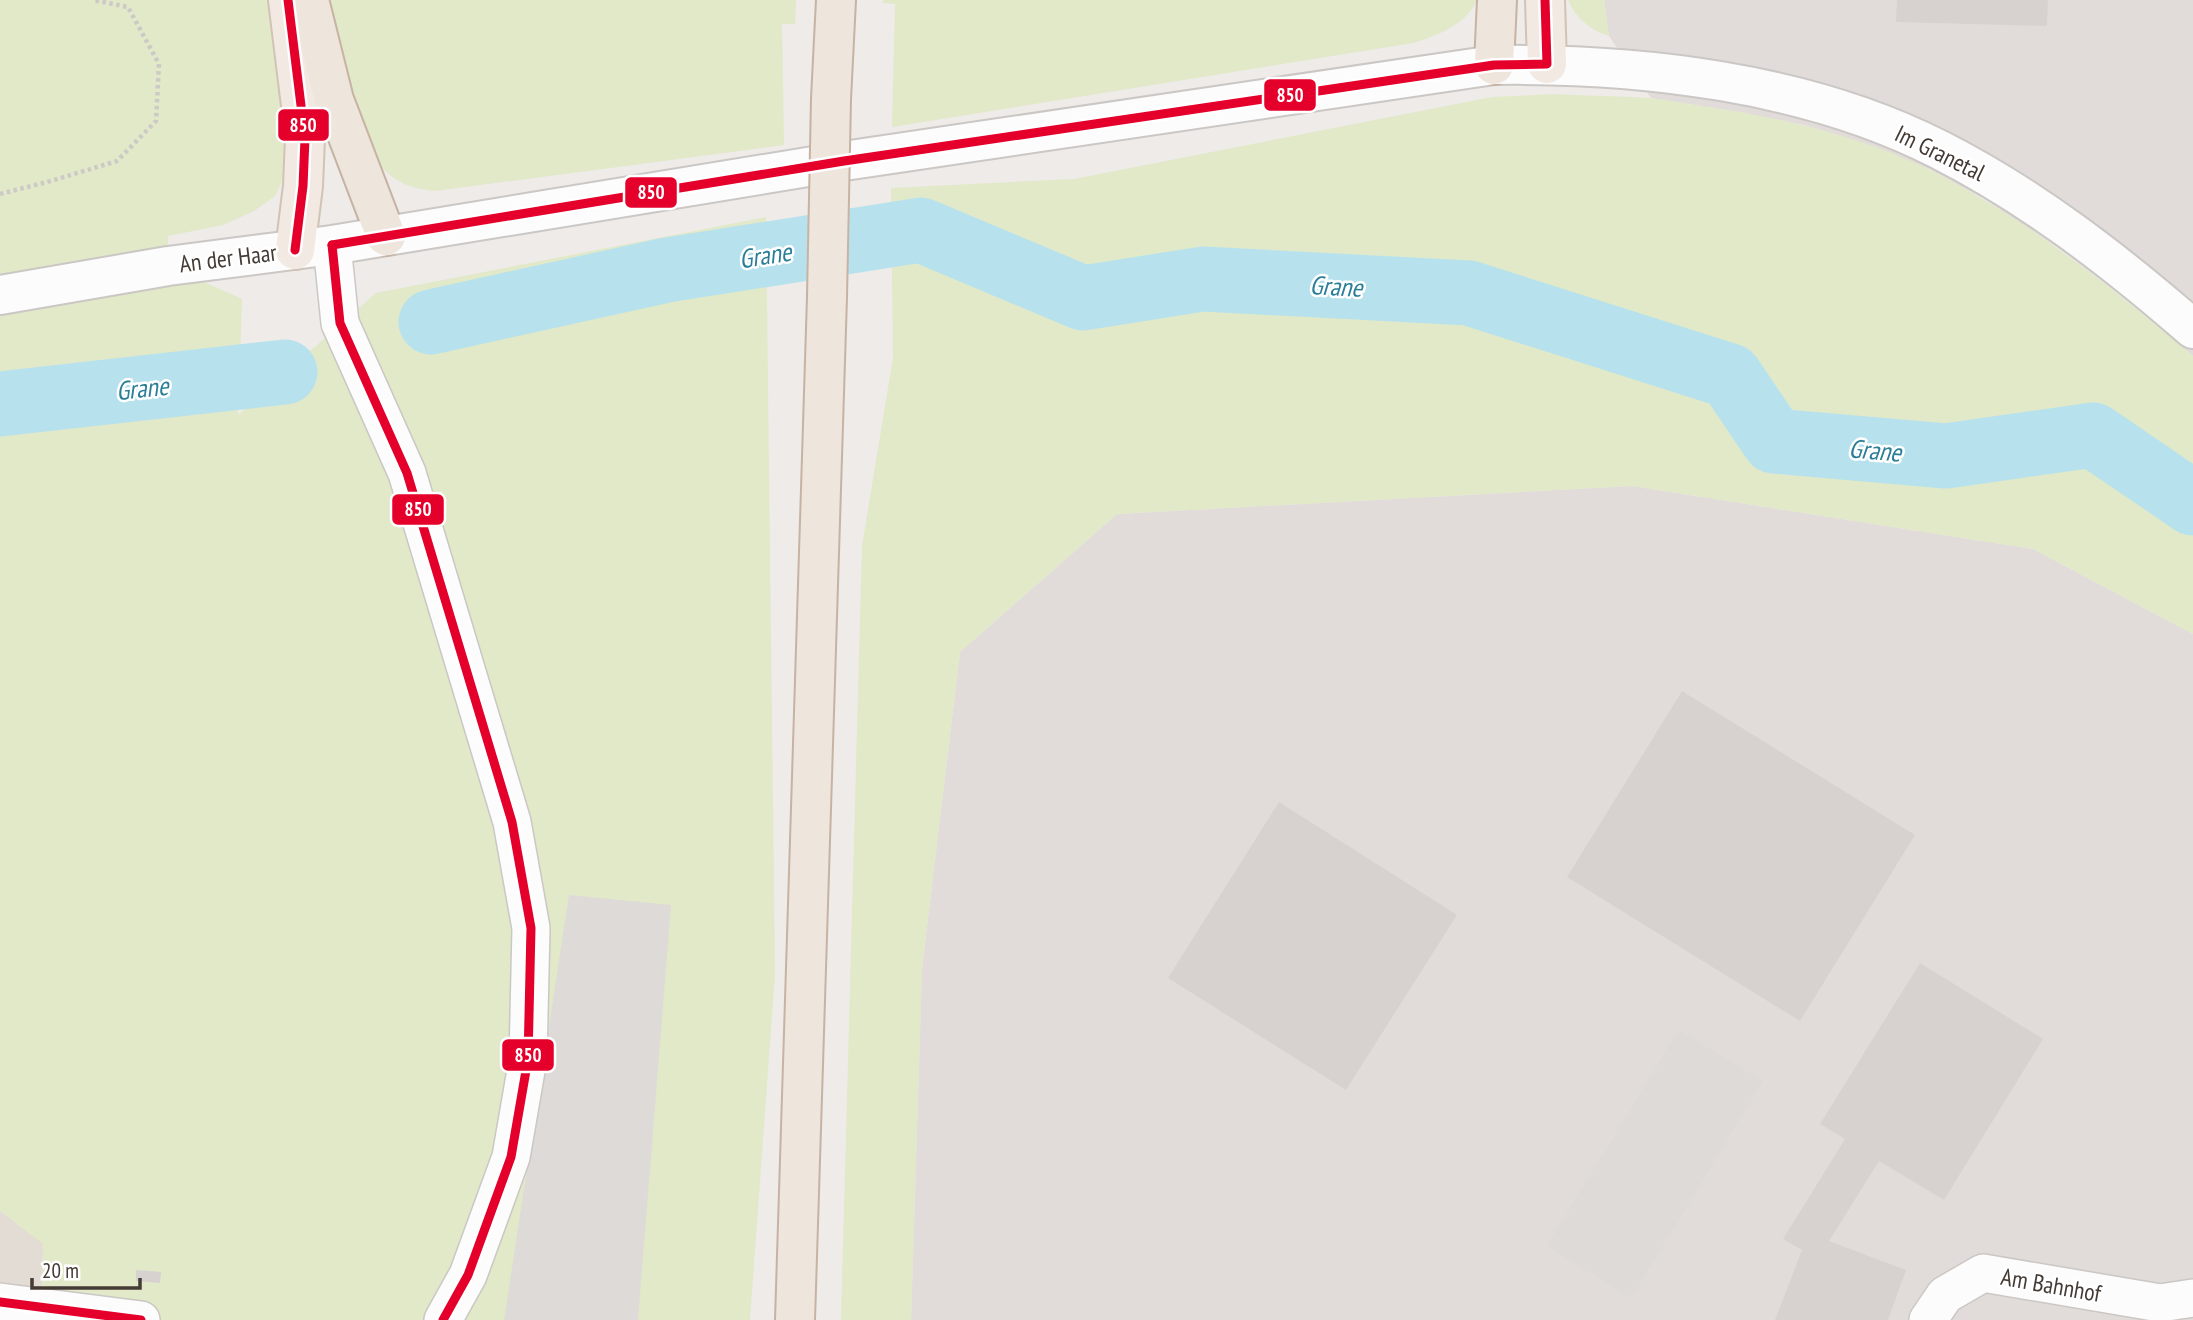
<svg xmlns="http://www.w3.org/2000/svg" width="2193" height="1320" viewBox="0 0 2193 1320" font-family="'PT Sans Narrow',sans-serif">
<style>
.residential{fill:#e3dcd5}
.industrial{fill:#e1dcd9}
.green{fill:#e1e9c8}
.parking{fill:#dedad8}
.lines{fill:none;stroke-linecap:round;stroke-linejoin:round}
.river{stroke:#b7e2ed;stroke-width:65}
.building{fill:#d7d2cf}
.minor-casing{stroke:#cbc7c4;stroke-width:40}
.tertiary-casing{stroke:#cbc7c4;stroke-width:42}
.primary-casing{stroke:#d1c3b5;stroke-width:42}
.trunk-casing{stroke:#c6b3a3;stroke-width:42}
.path{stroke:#cdc9c6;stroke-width:4.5;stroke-dasharray:3.5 3.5;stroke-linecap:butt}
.minor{stroke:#fcfcfc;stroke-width:37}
.tertiary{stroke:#fcfcfc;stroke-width:38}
.primary{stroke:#f1e9e2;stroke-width:38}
.trunk{stroke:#eee5dd;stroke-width:38}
.trunk-bridge-casing{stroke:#c6b3a3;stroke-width:42;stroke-linecap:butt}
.trunk-bridge{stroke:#eee5dd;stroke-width:38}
.bus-1-casing{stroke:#fff;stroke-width:14}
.bus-1{stroke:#e4002b;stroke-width:9}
.labels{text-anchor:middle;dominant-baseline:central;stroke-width:5;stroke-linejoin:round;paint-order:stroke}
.street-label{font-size:24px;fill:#443b34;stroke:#fff}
.water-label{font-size:26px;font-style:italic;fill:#2a7e97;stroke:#fff}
.line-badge{stroke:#fff;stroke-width:2.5}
.badge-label{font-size:19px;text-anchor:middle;font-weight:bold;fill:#fff}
</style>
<rect width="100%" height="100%" fill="#eeebe8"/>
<polygon class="residential" points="0,1211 43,1243 42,1320 0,1320"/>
<g class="industrial">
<polygon points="1604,0 2193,0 2193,356 2128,301 2060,249 1984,199 1929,169 1866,144 1804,125 1738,112 1651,98 1609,36"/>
<polygon points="1632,486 2033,549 2193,634 2193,1320 911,1320 922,968 960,652 1117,514"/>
</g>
<g class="green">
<polygon points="0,0 276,0 290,144 286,173 275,196 254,211 223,225 168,236 168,266 242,299 238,415 376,293 766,217 775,974 750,1320 42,1320 43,1244 0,1211"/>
<path d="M321,0H796L795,24H782L784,145L435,191C401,187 388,178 369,151Z"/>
<path d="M883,0H1477C1465,25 1439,35 1413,43L892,127L895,4L883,3Z"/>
<path d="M1568,0H1604L1609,36C1590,30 1576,18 1568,0Z"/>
<path d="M1555,94C1586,96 1618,96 1650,98C1669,100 1688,104 1707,107C1783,118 1861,136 1930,170C2027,219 2111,287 2193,356V634L2033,549L1632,486L1117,514L960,652L922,968L911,1320H841L862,546L893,358L891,188L1074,179L1492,97Z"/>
</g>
<g class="parking">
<polygon points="569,895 671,905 638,1320 504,1320"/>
<polygon points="1679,1030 1763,1081 1631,1298 1547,1246"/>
</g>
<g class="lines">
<g class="river">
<polyline points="431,322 667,270 921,230 1083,298 1203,279 1469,293 1730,376 1774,441 1946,456 2093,435 2193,503"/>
<polyline points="0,404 285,372"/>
</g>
</g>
<g class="building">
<polygon points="1897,0 2048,0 2047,26 1896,22"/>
<polygon points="1682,691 1915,835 1800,1021 1567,877"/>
<polygon points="1279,802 1457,915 1346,1090 1168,978"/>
<polygon points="1920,963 2043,1039 1944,1200 1879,1161 1829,1241 1906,1270 1888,1320 1775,1320 1802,1250 1783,1239 1845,1139 1820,1124"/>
<polygon points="136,1270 161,1272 160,1283 136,1281"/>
</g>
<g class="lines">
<defs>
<g id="minor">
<polyline points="332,245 340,323 407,473 512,822 531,928 528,1059 511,1157 468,1275 443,1320"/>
<polyline points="0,1302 141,1320"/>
<polyline points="1928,1320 1945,1295 1983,1273 2160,1303 2193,1298"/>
</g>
<path id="tertiary" d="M0,295L168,266L332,245L844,161L1494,65C1640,63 1806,82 1938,149C2031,196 2115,261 2193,329"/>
<g id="primary">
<polyline points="288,0 305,138 303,186 295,250"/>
<polyline points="1545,0 1547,64"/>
</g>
<g id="trunk">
<polyline points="309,0 334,100 386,236"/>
<polyline points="1494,65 1497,0"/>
<polyline points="831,99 836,0"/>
<polyline points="795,1320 827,297"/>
</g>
</defs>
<use href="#minor" class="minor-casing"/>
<use href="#tertiary" class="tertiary-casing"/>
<use href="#primary" class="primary-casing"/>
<use href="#trunk" class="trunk-casing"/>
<polyline class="path" points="0,194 47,182 117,161 156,121 159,64 128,7 93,0"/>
<use href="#minor" class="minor"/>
<use href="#tertiary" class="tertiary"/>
<use href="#primary" class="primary"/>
<use href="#trunk" class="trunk"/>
<defs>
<polyline id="trunk-bridge" points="827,297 831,99"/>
</defs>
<use href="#trunk-bridge" class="trunk-bridge-casing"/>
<use href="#trunk-bridge" class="trunk-bridge"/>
<defs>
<g id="bus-1">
<polyline points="288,0 305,138 303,186 295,250"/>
<polyline points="332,245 844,161 1494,65 1547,64 1545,0"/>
<polyline points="332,245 340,323 407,473 512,822 531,928 528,1059 511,1157 468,1275 443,1320"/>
<polyline points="0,1302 141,1320"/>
</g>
</defs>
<use href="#bus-1" class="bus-1-casing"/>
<use href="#bus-1" class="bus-1"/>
</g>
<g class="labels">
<g class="street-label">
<text transform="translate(1940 153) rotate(26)">Im Granetal</text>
<text transform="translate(228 258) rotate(-7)">An der Haar</text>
<text transform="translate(2051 1285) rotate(10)">Am Bahnhof</text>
</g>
<g class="water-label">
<text transform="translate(765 255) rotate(-9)">Grane</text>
<text transform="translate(1336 286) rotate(3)">Grane</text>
<text transform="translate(142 388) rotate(-6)">Grane</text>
<text transform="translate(1875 450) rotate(5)">Grane</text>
</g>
</g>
<g class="line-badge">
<rect x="1263" y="78" width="54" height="34" rx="7" fill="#e4002b"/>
<rect x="277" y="108" width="53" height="34" rx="7" fill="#e4002b"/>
<rect x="624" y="176" width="54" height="33" rx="7" fill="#e4002b"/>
<rect x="391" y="493" width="54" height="33" rx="7" fill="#e4002b"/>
<rect x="501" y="1038" width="54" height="34" rx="7" fill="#e4002b"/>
</g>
<g class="badge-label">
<text x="1290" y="102">850</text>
<text x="303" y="132">850</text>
<text x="651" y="199">850</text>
<text x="418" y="516">850</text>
<text x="528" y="1062">850</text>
</g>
<path d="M32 1278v10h108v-10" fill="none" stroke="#443b34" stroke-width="3.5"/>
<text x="42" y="1278" font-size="21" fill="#443b34" stroke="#ffffff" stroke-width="5" paint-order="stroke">20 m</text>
</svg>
